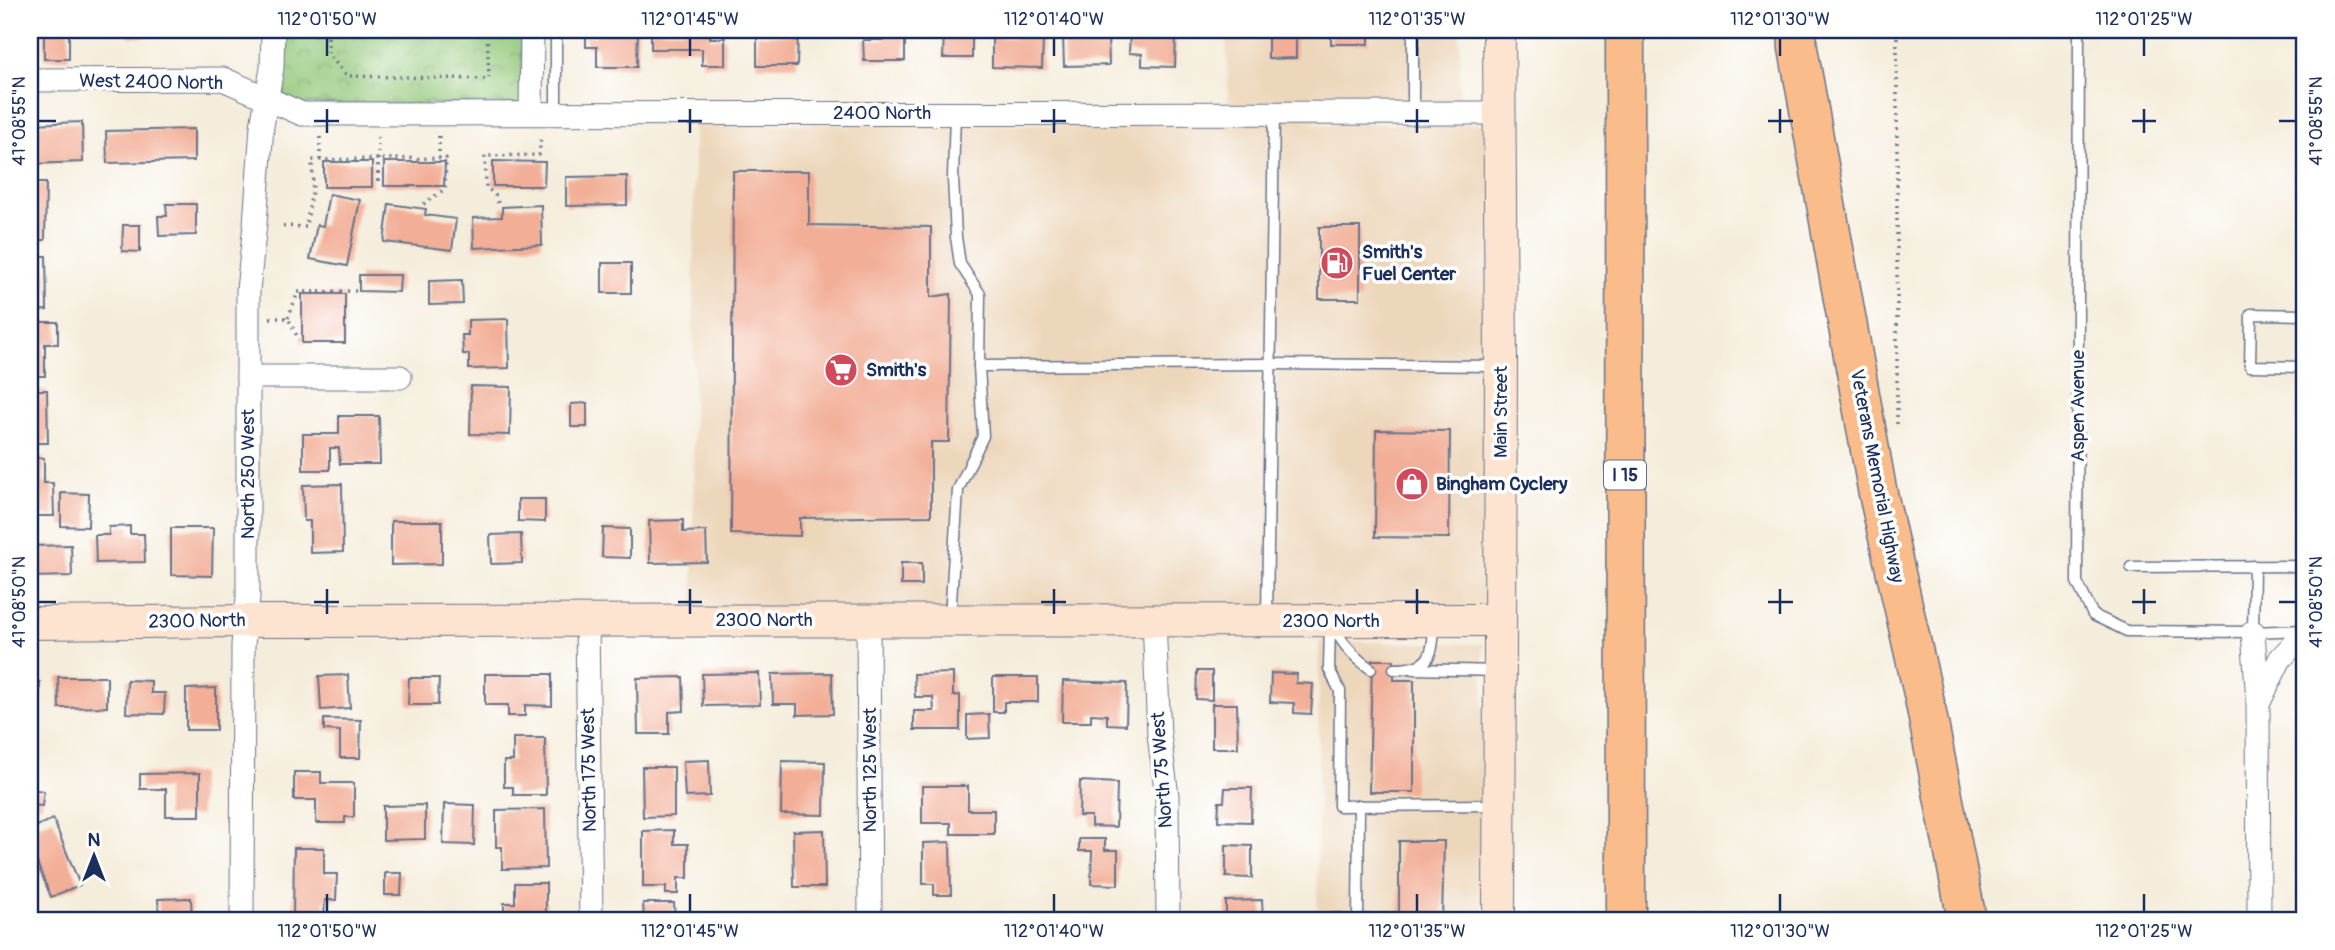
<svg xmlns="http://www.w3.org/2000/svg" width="2335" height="950" viewBox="0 0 2335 950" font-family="Pangolin,sans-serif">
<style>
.built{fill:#edd7bb}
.park{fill:url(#park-crowns);stroke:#577b6b;stroke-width:2}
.building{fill:#f2ae96}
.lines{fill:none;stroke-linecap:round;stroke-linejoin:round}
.lane-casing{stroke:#67728a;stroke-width:13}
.street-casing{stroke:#67728a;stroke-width:25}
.secondary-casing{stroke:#67728a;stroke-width:34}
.highway-casing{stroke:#67728a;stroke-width:41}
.path{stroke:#67728a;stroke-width:3.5;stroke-dasharray:2 5;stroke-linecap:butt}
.lane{stroke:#fff;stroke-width:10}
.street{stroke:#fff;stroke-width:23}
.secondary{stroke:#fde4d0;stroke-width:32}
.highway{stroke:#f9bc8a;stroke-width:38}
.ticks{fill:none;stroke:#1b2f5e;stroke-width:2.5}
.labels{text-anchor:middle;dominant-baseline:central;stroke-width:7;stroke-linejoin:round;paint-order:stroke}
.shield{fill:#fff;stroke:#5f6d8e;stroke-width:2}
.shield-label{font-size:18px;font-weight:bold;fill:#1b2f5e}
.street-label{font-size:19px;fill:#1b2f5e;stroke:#fff}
.poi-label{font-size:19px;font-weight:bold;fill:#1b2f5e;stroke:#fff;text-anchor:start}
.neatline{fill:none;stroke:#1b2f5e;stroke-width:2.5}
.ticks-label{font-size:18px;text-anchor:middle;fill:#1b2f5e}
</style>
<defs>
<pattern id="park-crowns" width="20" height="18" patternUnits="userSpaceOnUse" patternTransform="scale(1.75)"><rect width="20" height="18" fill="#93c778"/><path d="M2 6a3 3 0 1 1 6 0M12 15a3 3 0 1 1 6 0" fill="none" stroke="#77a266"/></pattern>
</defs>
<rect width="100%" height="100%" fill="#fff"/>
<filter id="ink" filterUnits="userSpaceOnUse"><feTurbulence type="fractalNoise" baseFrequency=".0143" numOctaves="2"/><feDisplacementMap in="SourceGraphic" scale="14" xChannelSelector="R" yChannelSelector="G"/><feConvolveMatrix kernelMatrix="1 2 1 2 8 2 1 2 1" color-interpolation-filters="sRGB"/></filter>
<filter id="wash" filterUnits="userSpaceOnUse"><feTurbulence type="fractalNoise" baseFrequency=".00686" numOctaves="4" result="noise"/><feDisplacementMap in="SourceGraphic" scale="28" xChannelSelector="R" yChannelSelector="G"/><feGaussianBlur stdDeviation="1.57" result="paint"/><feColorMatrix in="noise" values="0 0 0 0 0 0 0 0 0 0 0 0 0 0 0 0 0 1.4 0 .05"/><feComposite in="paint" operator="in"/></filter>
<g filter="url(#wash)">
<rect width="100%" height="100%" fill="#f5eddb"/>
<g class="built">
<polygon points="1226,30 1460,30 1460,104 1302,124 1498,124 1499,616 693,612 694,124 1229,124"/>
<polygon points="1319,641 1483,644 1484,920 1317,920"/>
</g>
<rect class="park" x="284" y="30" width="238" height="74"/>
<g id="blocks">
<g class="building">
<rect x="44" y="30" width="25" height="29"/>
<rect x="129" y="30" width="29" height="7"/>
<polygon points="596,30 638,30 637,67 597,67 597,47 586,47 586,36 596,36"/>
<polygon points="651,30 711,30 710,38 725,38 725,65 702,65 702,49 651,49"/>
<polygon points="884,30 905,30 905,61 864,61 863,40 884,40"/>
<polygon points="944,30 972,30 972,58 943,58"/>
<polygon points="1268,30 1296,30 1296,58 1268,59"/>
<rect x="1331" y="30" width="38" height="14"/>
<polygon points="1130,33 1176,34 1175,67 1142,66 1142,54 1129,53"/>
<polygon points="757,35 798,35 797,66 757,66"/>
<polygon points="1108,35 1109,65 1064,66 1063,36"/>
<polygon points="992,37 1043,38 1042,68 992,67"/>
<polygon points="82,122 83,162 30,164 30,124"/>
<polygon points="194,129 194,161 107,163 106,131"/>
<polygon points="493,161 545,162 544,186 493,186"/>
<rect x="324" y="162" width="48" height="25"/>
<polygon points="384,162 445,162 444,186 384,186"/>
<polygon points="733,171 809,171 809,225 931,227 931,297 951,294 949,442 931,442 931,516 800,518 800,536 731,534"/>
<polygon points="627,176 627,205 566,206 566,177"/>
<polygon points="30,183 46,183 45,240 30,240"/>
<polygon points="329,194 360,200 347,266 310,259 317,225 323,226"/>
<polygon points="166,204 196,204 196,235 159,236 158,216 167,216"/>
<polygon points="389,204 426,209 425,215 456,219 452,250 384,242"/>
<polygon points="541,205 542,245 474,248 473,218 502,217 502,207"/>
<polygon points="123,225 140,225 140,252 122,251"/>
<rect x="1319" y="227" width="41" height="72"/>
<polygon points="30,256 46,256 47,310 30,311"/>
<rect x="602" y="263" width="29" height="30"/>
<polygon points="359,275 400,275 399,292 359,291"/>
<polygon points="462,280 463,304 429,305 429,281"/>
<rect x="302" y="294" width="43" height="49"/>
<polygon points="508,319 509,368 469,369 469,354 463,354 462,335 468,335 468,320"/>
<polygon points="30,322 58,322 58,344 45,344 45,376 30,376"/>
<polygon points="471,386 511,387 510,435 470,434"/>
<polygon points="30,390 47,390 48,443 30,443"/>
<polygon points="587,403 587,427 571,427 571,404"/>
<polygon points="339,416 379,416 380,464 340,464 339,448 330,448 330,470 303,470 303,434 339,434"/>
<polygon points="1376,430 1450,431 1449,538 1375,537"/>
<polygon points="30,458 44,458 44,483 53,483 54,516 30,516"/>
<polygon points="342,484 343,552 310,553 310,521 304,521 303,485"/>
<polygon points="61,493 89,494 88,527 61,526"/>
<polygon points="518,499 545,499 545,522 518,521"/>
<polygon points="683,520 683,532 706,531 707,562 650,563 649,521"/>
<polygon points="391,521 442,521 442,564 391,565"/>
<polygon points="130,526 130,534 144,534 145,562 96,563 95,535 109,535 109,527"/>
<polygon points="171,528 213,528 212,576 171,575"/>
<polygon points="603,528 630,529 630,558 602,557"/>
<polygon points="521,534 522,563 491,564 490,535"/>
<polygon points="71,545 72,576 30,577 30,546"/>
<rect x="901" y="563" width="21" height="22"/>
<polygon points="1372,660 1394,660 1394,680 1414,680 1414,792 1369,792"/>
<polygon points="1197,671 1212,671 1212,700 1196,699"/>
<polygon points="759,673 760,705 703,706 702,674"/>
<polygon points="832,673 833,714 797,715 797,704 773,704 772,674"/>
<polygon points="953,673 953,696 960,695 960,730 914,730 914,711 934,711 933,697 915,697 914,674"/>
<polygon points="1271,673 1297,674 1296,683 1313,684 1311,714 1294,713 1294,703 1270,702"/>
<polygon points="485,674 552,674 552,706 525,705 525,716 508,716 508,705 485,705"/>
<polygon points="348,675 350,708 321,710 319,676"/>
<polygon points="58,677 107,677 107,707 59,708"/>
<polygon points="683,677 684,711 669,712 669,734 638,734 637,678"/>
<polygon points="993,677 1038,677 1038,702 1004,702 1004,712 993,712"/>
<polygon points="409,678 439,678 438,705 408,705"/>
<polygon points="127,680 151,681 151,693 165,693 164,714 126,713"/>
<polygon points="30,681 40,682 39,708 30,707"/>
<polygon points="1063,681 1127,683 1126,725 1107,724 1107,715 1091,714 1091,722 1062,722"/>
<polygon points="216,688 216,730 186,730 186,689"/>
<polygon points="1212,704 1237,704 1238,748 1212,748"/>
<polygon points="989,714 990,738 967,739 967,715"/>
<polygon points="324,719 361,720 360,758 340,758 340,731 324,730"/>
<polygon points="513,738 545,738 546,795 513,795 513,787 504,787 504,761 513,761"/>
<polygon points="709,760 710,796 685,797 683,761"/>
<polygon points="782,761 825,762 824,815 781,814"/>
<polygon points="642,767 674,767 674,816 643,817"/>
<polygon points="294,772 321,772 321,783 354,783 354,817 345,817 345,823 316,823 316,800 294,800"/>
<polygon points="200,773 200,816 166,816 166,789 140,789 140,774"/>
<polygon points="1080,781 1117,783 1116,827 1091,826 1091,816 1079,816"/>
<polygon points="922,786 968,786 968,810 994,810 994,834 951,834 951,823 922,823"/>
<polygon points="1225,788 1252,788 1251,822 1218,821 1219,802 1224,802"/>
<polygon points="30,789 44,791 42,806 30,805"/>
<polygon points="444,804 475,805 474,845 443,844"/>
<polygon points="425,805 425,839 383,840 383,806"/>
<polygon points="545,809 546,868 502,869 502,847 496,847 496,810"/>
<polygon points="53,819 80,885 51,897 30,845 30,829"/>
<polygon points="674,830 674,844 688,844 688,878 678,878 678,894 666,894 666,887 643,887 643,831"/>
<polygon points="824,830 825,887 794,887 793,831"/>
<polygon points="1079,839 1105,839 1105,850 1118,850 1118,885 1091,884 1092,851 1079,851"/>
<polygon points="1399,841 1444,841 1442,920 1363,920 1363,915 1399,913"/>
<polygon points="950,842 951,895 934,895 934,884 923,884 923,843"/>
<polygon points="1226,845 1252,846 1252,878 1226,877"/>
<polygon points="294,848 324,848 324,874 337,874 336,900 325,900 324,918 293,918"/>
<polygon points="385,873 402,873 401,895 385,895"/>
<polygon points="515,883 546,883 546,920 504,920 504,903 515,903"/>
<polygon points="191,898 192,920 166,920 166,913 159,913 158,899"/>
<polygon points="1262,900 1263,920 1226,920 1226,901"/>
<polygon points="643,903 674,903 675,920 644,920"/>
<polygon points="797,913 828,913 828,920 796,920"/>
<rect x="1322" y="913" width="20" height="7"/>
</g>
</g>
</g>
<g filter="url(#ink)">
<use href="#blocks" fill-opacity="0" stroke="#67728a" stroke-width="2"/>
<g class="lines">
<defs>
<g id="lane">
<polyline points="556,30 556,113"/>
<polyline points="1413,30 1413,113"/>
<polyline points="2079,30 2077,582 2093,615 2127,631 2253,632 2305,630"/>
<polyline points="2305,315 2251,314 2250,366 2305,367"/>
<polyline points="979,366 1270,364 1498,366"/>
<polyline points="2131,567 2305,566"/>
<polyline points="950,618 958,490 983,436 979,366 980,294 960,264 956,237 953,178 955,113"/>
<polyline points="1267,618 1274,113"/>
<path d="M1331,623C1343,644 1351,655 1371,669"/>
<polyline points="1330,624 1329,669 1340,691 1339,806 1496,805"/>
<polyline points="2253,632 2254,566"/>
<path d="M1394,669C1431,669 1433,656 1434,623"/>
<polyline points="1414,669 1499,671"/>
<polyline points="1358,920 1359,805"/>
</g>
<g id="street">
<polyline points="30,80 223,79 302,114 1498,113"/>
<polyline points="531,113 532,30"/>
<polyline points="248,377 400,377"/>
<polyline points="868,620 870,920"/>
<polyline points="1154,620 1159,735 1167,796 1168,920"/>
<polyline points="587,621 591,920"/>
<polyline points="2253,632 2258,701"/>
<polyline points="242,920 243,645 248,597 248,290 255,224 262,126 272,68 273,30"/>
<polyline points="2259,920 2258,704 2280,659 2296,642 2305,637"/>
</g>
<g id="secondary">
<polyline points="1499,30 1501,366 1499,920"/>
<polyline points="30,623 246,621 1499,620"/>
</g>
<g id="highway">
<polyline points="1625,30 1626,920"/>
<polyline points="1797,30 1798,48 1877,489 1924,698 1967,920"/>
</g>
</defs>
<use href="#lane" class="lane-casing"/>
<use href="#street" class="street-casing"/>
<use href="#secondary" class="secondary-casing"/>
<use href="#highway" class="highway-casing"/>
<g class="path">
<polyline points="328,30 328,54 347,76 489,79 487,30"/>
<polyline points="1897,30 1897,427"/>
<polyline points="439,136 439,158"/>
<polyline points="320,137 320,160"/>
<polyline points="378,137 378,181"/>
<polyline points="498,203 495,195 486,187 485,156 539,155 541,136"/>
<polyline points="283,226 306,227 313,185 312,160 446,158 445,189 422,205"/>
<polyline points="270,318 288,318 299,340"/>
<polyline points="288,318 298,292 356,291"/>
</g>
<use href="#lane" class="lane"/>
<use href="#street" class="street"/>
<use href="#secondary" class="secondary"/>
<use href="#highway" class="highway"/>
</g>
</g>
<path class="ticks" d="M327,38V56M690,38V56M1054,38V56M1417,38V56M1780,38V56M2144,38V56M327,109V133M690,109V133M1054,109V133M1417,109V133M1780,109V133M2144,109V133M38,121H56M314,121H339M678,121H702M1041,121H1066M1405,121H1429M1768,121H1793M2132,121H2156M2279,121H2296M327,589V614M690,589V614M1054,589V614M1417,589V614M1780,589V614M2144,589V614M38,602H56M314,602H339M678,602H702M1041,602H1066M1405,602H1429M1768,602H1793M2132,602H2156M2279,602H2296M327,894V912M690,894V912M1054,894V912M1417,894V912M1780,894V912M2144,894V912"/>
<defs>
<symbol id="fuel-disc" viewBox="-11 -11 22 22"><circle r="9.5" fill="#d1495b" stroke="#fff"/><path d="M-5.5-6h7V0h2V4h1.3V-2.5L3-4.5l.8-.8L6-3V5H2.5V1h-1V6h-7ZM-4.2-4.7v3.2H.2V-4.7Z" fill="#fff"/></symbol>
<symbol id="supermarket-disc" viewBox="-11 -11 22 22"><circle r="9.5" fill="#d1495b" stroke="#fff"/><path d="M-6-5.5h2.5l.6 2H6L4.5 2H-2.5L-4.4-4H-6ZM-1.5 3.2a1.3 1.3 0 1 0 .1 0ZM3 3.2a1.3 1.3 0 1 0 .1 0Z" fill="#fff"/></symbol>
<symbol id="shop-disc" viewBox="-11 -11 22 22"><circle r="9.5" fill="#d1495b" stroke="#fff"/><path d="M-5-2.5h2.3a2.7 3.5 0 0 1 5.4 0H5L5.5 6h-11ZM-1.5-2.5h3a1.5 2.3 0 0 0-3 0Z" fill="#fff"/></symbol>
</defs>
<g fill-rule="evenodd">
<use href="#fuel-disc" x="1318" y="244" width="38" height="38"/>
<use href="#supermarket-disc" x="822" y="351" width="38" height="38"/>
<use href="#shop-disc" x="1393" y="465" width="38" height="38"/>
</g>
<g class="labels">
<rect class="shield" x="1604" y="460.5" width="42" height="29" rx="5"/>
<g class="shield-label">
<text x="1625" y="475">I 15</text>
</g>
<g class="street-label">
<text transform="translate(151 82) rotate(1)">West 2400 North</text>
<text x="882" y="113">2400 North</text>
<text transform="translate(2078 406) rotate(-90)">Aspen Avenue</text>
<text transform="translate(1501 412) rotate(-90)">Main Street</text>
<text transform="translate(248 474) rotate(-90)">North 250 West</text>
<text transform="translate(1877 476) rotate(79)">Veterans Memorial Highway</text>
<text x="764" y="620">2300 North</text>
<text transform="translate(197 621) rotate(-1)">2300 North</text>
<text x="1331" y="621">2300 North</text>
<text transform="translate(589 770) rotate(-91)">North 175 West</text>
<text transform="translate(870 770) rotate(-90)">North 125 West</text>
<text transform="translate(1162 770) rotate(-94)">North 75 West</text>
</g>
<g class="poi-label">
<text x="1362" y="252">Smith's<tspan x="1362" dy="22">Fuel Center</tspan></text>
<text x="866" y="370">Smith's</text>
<text x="1436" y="484">Bingham Cyclery</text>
</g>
</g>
<rect width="2335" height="950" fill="none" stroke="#fff" stroke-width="77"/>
<g transform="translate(94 856)" stroke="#ffffff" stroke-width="5" paint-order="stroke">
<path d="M0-5L12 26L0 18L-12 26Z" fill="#1b2f5e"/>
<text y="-10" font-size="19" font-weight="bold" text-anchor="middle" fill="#1b2f5e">N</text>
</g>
<rect x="38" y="38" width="2258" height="874" class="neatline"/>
<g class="ticks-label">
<text x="327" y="25">112°01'50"W</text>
<text x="690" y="25">112°01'45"W</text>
<text x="1054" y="25">112°01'40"W</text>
<text x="1417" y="25">112°01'35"W</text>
<text x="1780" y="25">112°01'30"W</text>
<text x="2144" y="25">112°01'25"W</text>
<text transform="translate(19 121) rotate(-90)" y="6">41°08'55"N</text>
<text transform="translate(2316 121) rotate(-90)" y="6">41°08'55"N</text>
<text transform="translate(19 602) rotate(-90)" y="6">41°08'50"N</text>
<text transform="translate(2316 602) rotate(-90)" y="6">41°08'50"N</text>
<text x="327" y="937">112°01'50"W</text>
<text x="690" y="937">112°01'45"W</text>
<text x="1054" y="937">112°01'40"W</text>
<text x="1417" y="937">112°01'35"W</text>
<text x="1780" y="937">112°01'30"W</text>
<text x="2144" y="937">112°01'25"W</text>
</g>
</svg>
